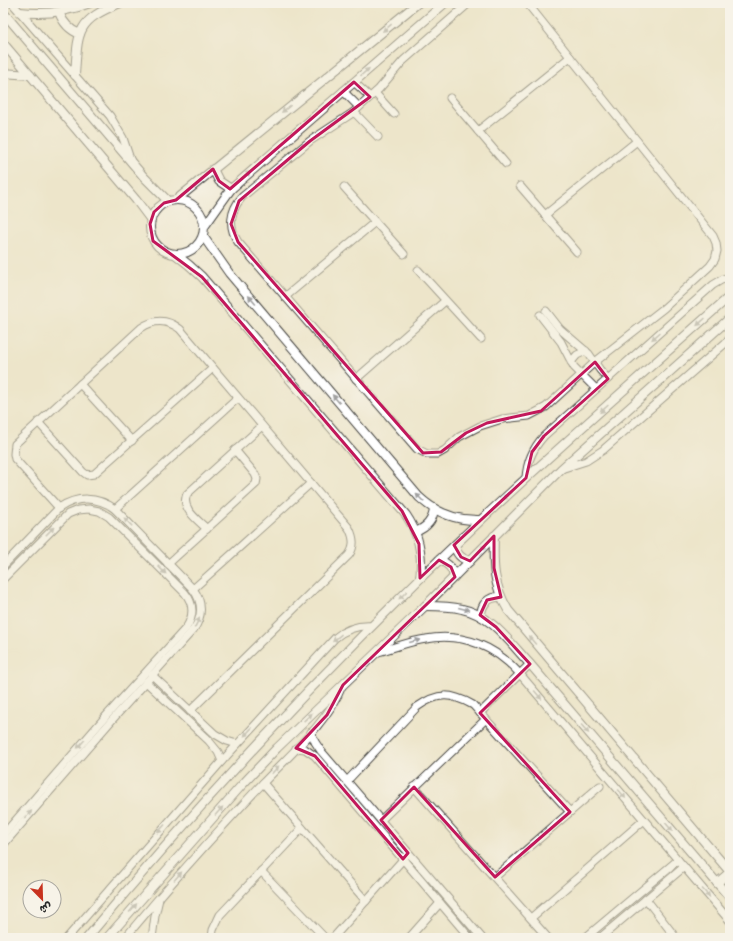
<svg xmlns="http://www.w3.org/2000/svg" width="733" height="941" viewBox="0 0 733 941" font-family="Mali,'Playpen Sans Arabic',sans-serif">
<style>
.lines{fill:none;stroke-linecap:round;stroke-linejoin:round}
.minor-casing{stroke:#484743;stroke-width:9}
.tertiary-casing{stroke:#484743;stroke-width:10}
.minor{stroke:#fff;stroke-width:7}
.tertiary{stroke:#fff;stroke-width:8}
.oneway{fill:#a0a0a0}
.marked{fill:none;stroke:#c2185b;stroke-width:3;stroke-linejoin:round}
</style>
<rect width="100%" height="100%" fill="#f7f3e8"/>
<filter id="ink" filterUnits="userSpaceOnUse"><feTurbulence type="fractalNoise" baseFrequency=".025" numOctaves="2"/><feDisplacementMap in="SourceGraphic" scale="8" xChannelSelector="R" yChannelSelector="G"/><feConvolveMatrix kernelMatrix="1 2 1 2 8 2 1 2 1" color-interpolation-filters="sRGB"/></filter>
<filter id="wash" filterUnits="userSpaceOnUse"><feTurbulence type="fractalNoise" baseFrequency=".012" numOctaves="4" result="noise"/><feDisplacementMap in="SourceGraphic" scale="16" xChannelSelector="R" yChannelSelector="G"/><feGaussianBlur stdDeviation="0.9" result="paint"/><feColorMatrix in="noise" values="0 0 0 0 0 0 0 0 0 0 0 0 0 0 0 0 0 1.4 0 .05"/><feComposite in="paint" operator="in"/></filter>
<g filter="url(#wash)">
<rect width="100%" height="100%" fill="#ede5ca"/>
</g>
<g filter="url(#ink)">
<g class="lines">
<defs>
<g id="minor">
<polyline points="12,3 110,116 123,138 131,162"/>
<path d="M469,3L403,61L379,89L354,112L310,141L242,197C230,211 228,227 238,242L417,449L427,454H438L445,450L459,437L480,426L502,419L529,416L546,407L595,362L664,308L710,266L715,259L717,251L716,243L713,236L527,3"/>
<polyline points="354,82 370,97"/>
<polyline points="343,91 359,107"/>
<polyline points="375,93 394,114"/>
<polyline points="450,98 506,164"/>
<polyline points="354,112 378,137"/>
<polyline points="478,131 570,57"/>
<polyline points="520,186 577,252"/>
<polyline points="344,187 404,254"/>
<polyline points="545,215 637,141"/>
<polyline points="418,270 481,339"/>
<polyline points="285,297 375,222"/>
<polyline points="546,311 560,329 589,354 600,370 608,379"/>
<polyline points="540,315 561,342 574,367 596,389"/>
<polyline points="571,362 577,355 586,351"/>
<polyline points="356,379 445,301"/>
<polyline points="80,384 132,441"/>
<polyline points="38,422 83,472 87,475 94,474 213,368"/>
<polyline points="561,469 586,461 603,450 730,339"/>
<path d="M526,478C527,461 533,448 544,436L713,285L723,279L730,277"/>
<path d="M59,508L15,459L14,454L15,444L141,328C154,319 167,319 180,329L349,528C354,538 355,546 349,555L190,711"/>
<polyline points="115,509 238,398"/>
<path d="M207,529C198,520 180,508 187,494L262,426"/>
<polyline points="168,564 256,484 257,479 255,474 235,450"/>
<path d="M3,566L59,508C77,496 97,496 115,509L193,589C203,602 203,617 193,630L112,720L3,845"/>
<path d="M3,579L68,514L78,510L89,509L99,511L109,517L185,593C194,604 194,616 186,628L107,715L3,835"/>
<polyline points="193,589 311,483"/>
<path d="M378,652C394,648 410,641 426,639C463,632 496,647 520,674L730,921"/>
<polyline points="152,675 215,734 227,741 237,744"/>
<polyline points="146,682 209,741 218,752 222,761"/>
<polyline points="480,713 530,664"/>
<polyline points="311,732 315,742 321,751 482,938"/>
<polyline points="296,748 305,749 315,756 470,938"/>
<path d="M347,781L417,707C438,692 451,693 473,705L570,812"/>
<polyline points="263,783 366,901"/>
<polyline points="414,787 548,938"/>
<polyline points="381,820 486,719"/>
<polyline points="261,871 325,938"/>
<polyline points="495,877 600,786"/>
<polyline points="646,899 676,938"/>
<polyline points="531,918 644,820"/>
<path d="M67,938L222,761L335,638C346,629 358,625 372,626"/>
<path d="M125,938C169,885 215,834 262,784C289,755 328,723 342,686"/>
<polyline points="152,938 155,916 159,899"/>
<polyline points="212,938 213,930 220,915 302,828"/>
<polyline points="333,938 406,856"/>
<polyline points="409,938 440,903"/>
<polyline points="585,938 678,860"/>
<polyline points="600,938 684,867"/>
</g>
<g id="tertiary">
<polyline points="3,12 144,177 168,201"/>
<path d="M20,12C45,15 67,12 90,3"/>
<path d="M59,12C63,23 69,30 80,34"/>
<polyline points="3,43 136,200 151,220"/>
<polyline points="3,73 30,75"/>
<path d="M75,75C78,31 76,21 120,3"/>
<polyline points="213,169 219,181 231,189"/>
<circle cx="177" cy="227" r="27"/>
<polyline points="176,200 418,3"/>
<polyline points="204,227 231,189 445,3"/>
<path d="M203,236L229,273L419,497C436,513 457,521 481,520"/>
<path d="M175,254L189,265L202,277L406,515C419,534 423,555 420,578"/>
<path d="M415,532C426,528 433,520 434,509"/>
<path d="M494,536C493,564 493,585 508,610L730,872"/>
<path d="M455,545C456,554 461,559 470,561"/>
<path d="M439,560C448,563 453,568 454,577"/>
<path d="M425,606C437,606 450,606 462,609C492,615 510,643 530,664L730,898"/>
<path d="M481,616C481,604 489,596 501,597"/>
<polyline points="717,883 730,872"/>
<path d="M87,938C210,790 342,651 482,519C563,443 647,370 730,296"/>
<polyline points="107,938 241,786 277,748 425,606 561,469 730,318"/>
</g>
</defs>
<use href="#minor" class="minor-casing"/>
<use href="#tertiary" class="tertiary-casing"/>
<use href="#minor" class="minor"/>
<use href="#tertiary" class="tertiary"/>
</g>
<defs><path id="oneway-solid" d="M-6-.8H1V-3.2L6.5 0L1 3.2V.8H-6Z"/></defs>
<g class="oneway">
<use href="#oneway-solid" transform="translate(387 28) rotate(141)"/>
<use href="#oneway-solid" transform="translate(365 72) rotate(-41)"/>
<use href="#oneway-solid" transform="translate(286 109) rotate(141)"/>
<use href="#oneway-solid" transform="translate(246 175) rotate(-41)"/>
<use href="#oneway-solid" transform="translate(204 280) rotate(48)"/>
<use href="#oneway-solid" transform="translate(252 300) rotate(-130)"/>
<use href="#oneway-solid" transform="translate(701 322) rotate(138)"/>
<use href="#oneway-solid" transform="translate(656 336) rotate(138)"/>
<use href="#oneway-solid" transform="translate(289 378) rotate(49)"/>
<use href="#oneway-solid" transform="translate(336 399) rotate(-130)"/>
<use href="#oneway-solid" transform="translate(604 409) rotate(138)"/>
<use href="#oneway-solid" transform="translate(373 477) rotate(49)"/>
<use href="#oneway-solid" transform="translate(507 496) rotate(137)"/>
<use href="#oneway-solid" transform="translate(420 498) rotate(-135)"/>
<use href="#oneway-solid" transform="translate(128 522) rotate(-134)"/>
<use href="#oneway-solid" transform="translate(50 531) rotate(-45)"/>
<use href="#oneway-solid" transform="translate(482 549) rotate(-46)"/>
<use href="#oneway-solid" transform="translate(162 570) rotate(45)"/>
<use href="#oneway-solid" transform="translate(403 595) rotate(135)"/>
<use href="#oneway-solid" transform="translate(464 609) rotate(15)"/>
<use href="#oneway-solid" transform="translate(197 623) rotate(-63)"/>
<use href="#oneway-solid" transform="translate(337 638) rotate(140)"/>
<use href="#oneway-solid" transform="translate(532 640) rotate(-130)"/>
<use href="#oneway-solid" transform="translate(415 641) rotate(-15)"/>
<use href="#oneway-solid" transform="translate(538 695) rotate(50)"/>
<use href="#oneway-solid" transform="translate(308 717) rotate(-43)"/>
<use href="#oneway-solid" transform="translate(585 729) rotate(49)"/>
<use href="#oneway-solid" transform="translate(248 732) rotate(133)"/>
<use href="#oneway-solid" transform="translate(81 744) rotate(132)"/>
<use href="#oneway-solid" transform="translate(275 770) rotate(-47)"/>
<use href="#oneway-solid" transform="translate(622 794) rotate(50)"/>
<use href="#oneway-solid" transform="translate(219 811) rotate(-48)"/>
<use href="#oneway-solid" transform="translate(28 815) rotate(-50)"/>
<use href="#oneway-solid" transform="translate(669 827) rotate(49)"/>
<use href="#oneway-solid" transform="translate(161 829) rotate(132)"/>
<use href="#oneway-solid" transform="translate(178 876) rotate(-48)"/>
<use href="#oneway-solid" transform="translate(706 893) rotate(49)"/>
<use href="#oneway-solid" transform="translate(133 908) rotate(-49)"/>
</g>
</g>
<path d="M0 0H733V941H0ZM354,82L370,97L310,141L239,201L231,224L238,242L423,453L441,452L466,433L487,423L541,411L595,362L608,379L544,436L532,452L526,478L454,545L461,557L470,561L494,536V568L501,597L487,600L480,615L496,627L530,664L480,713L570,812L495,877L414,787L381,820L408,853L403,859L315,756L296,748L327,715L343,685L455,577L451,567L439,560L420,578L419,544L402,511L202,277L153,241L150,224L154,212L164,203L176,200L213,169L219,181L230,189Z" fill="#ede5ca" fill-opacity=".55" fill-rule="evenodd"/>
<path class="marked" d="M354,82L370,97L310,141L239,201L231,224L238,242L423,453L441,452L466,433L487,423L541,411L595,362L608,379L544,436L532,452L526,478L454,545L461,557L470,561L494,536V568L501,597L487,600L480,615L496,627L530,664L480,713L570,812L495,877L414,787L381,820L408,853L403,859L315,756L296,748L327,715L343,685L455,577L451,567L439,560L420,578L419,544L402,511L202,277L153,241L150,224L154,212L164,203L176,200L213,169L219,181L230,189Z"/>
<rect width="733" height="941" fill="none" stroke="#f7f3e8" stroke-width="16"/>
<g transform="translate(42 899) rotate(157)"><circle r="19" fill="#f7f3e8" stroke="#a5a39c"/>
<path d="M0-3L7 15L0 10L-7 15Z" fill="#c8321e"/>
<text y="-6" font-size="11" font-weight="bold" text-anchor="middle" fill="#2b2b2b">ش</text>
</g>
</svg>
